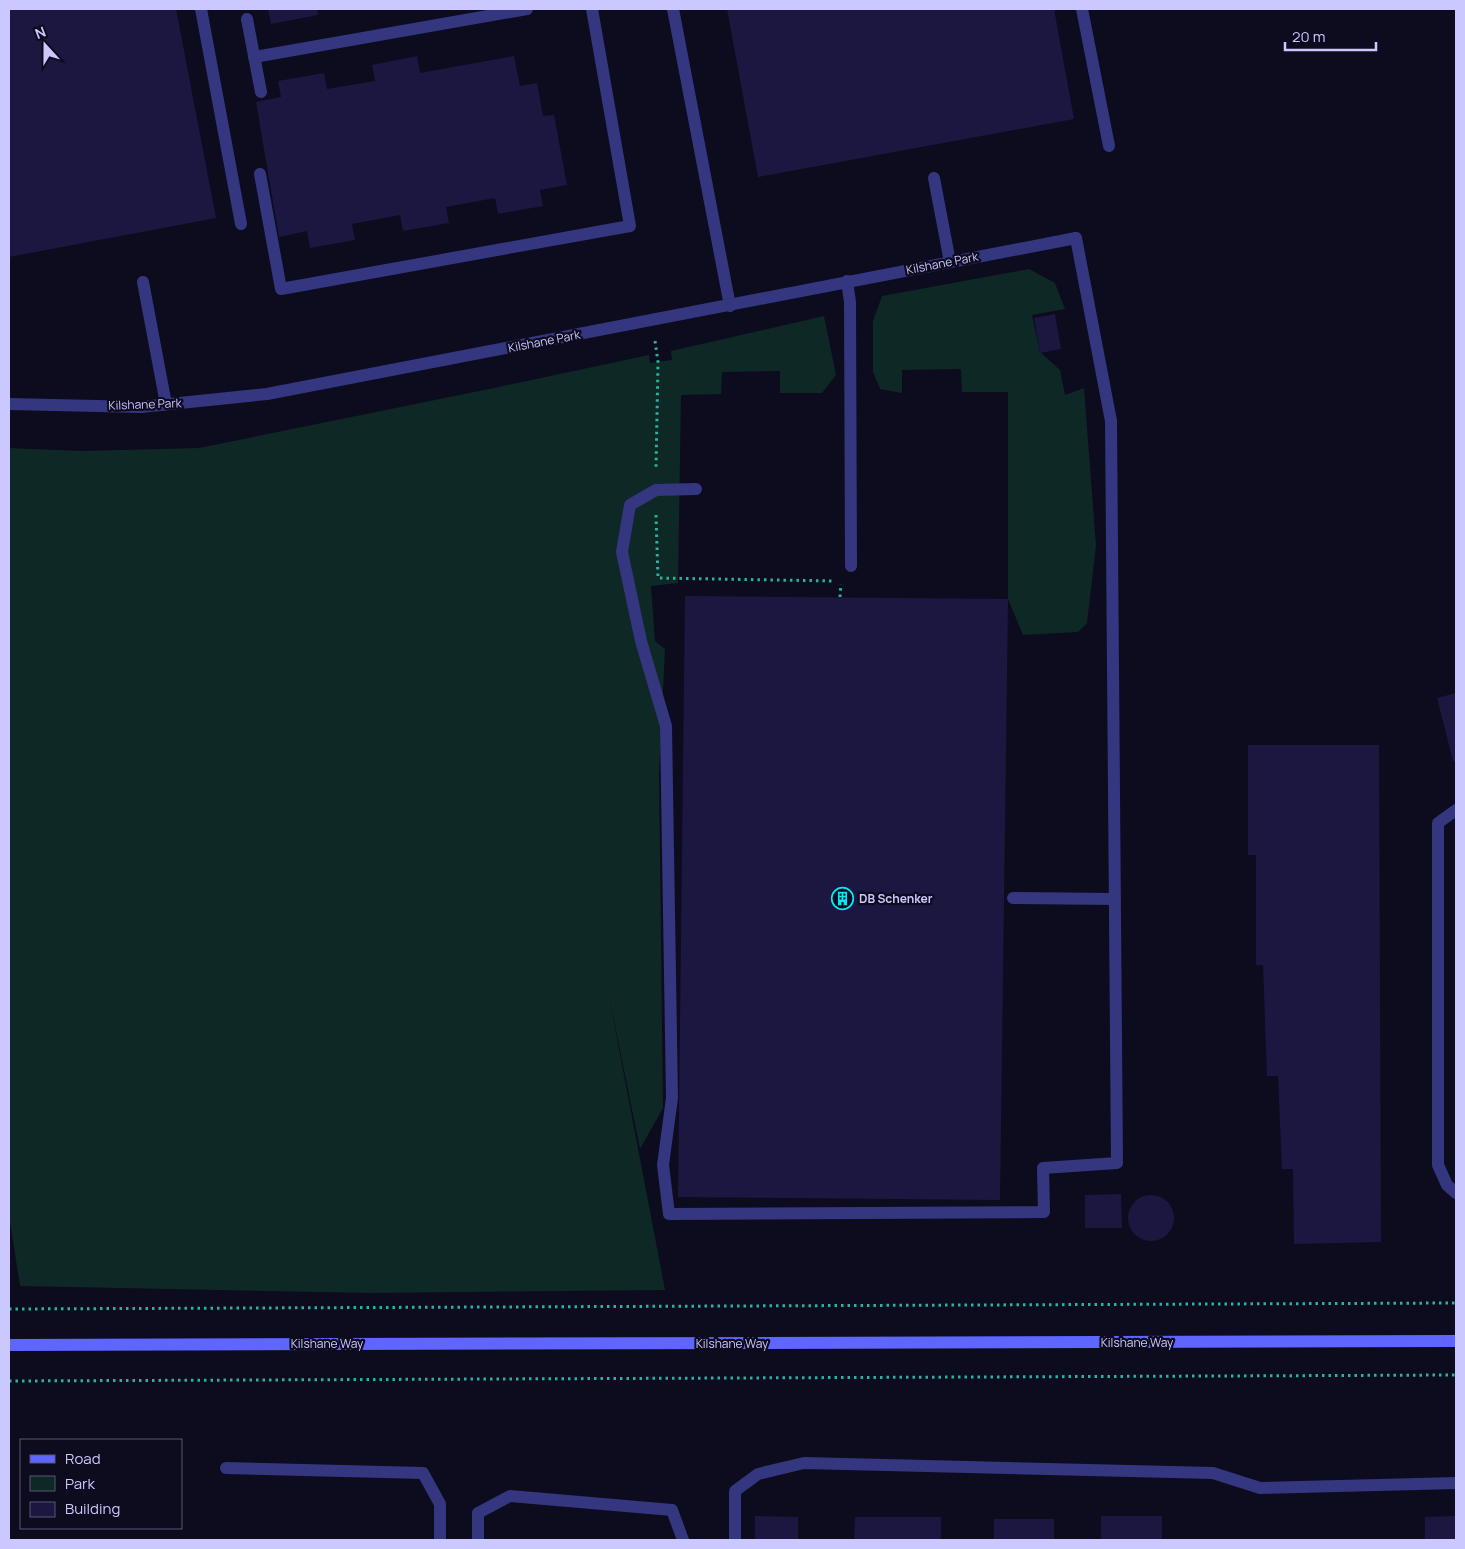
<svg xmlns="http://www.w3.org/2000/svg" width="1465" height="1549" viewBox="0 0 1465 1549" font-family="Manrope,sans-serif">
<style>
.green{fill:#0e2826}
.building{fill:#1c1740}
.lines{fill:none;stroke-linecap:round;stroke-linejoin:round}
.path{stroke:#29b3a2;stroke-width:3;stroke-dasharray:2.5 4;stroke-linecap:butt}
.lane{stroke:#34367f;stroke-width:12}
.street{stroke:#34367f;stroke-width:12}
.secondary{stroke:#5f66ff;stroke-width:12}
.labels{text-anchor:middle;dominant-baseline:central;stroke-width:4.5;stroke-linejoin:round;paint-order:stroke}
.street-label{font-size:12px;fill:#cbc8ff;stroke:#0d0b1e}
.poi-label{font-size:12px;font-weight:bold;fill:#cbc8ff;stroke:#0d0b1e;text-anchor:start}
</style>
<rect width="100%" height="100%" fill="#0d0b1e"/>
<g class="green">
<polygon points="1029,269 1055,283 1065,309 1032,315 1040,352 1060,370 1065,395 1084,388 1096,546 1087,623 1078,632 1023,635 1008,599 1008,392 962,392 961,369 902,370 902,393 880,389 873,372 873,321 882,296"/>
<polygon points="824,316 836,375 822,393 780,393 780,371 722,372 721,394 681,395 678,583 651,586 655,641 665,649 659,774 663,1108 640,1149 608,991 665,1290 371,1293 20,1286 9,1215 9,448 82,451 199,448 494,388 649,355 650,363 672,360 671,351"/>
</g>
<g class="building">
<polygon points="9,9 176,9 216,218 9,257"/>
<polygon points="268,9 317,9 318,15 271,24"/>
<polygon points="727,9 1054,9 1074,119 758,177"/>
<polygon points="417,56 420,73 514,56 520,86 537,83 543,116 554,115 567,185 540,190 543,206 498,214 495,198 446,207 449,223 403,231 400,215 352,224 355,240 310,248 307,231 279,237 256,102 281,97 278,81 324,73 327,89 375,81 372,65"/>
<polygon points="1055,314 1061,349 1040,353 1034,318"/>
<polygon points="685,596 1008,599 1000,1200 678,1197"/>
<polygon points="1456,693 1456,761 1453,761 1437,698"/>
<polygon points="1248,745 1379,745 1381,1242 1294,1244 1293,1169 1282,1169 1278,1076 1267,1076 1263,965 1256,965 1256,855 1248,855"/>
<polygon points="1121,1194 1122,1228 1085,1228 1085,1195"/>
<circle cx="1151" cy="1218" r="23"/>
<polygon points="755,1516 798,1517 798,1540 755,1540"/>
<rect x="1101" y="1516" width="61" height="24"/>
<polygon points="1456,1516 1456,1540 1425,1540 1425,1517"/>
<polygon points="855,1517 941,1517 941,1540 854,1540"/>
<rect x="994" y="1519" width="60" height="21"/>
</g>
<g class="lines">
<g class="path">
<polyline points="655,341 658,362 656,469"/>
<polyline points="656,515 658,578 834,581"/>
<polyline points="840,597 841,584"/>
<polyline points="9,1309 1456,1303"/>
<polyline points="9,1381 1456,1375"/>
</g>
<g class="lane">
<polyline points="201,9 241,224"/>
<polyline points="1082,9 1109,146"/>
<polyline points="247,19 261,92"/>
<polyline points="254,57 527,9"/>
<polyline points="260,174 281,289 630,226 592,9"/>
<polyline points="934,178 950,262"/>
<polyline points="847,281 850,302 851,566"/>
<polyline points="143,282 166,404"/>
<polyline points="696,489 656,490 630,505 622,552 641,641 666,726 672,1098 663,1165 669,1214 1044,1212 1043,1168 1117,1163 1111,421 1076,238"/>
<polyline points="1456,810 1438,823 1438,1165 1447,1185 1456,1193"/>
<polyline points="1013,898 1115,899"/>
<polyline points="226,1468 423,1473 440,1504 440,1540"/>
<polyline points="478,1540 478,1513 510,1496 672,1510 683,1540"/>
<polyline points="735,1540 735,1491 758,1474 804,1463 1213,1473 1260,1488 1456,1483"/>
</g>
<g class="street">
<polyline points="673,9 730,306"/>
<polyline points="9,404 141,407 267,394 1076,238"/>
</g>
<polyline class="secondary" points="9,1345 1456,1341"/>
</g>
<defs>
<symbol id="building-ring" viewBox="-11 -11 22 22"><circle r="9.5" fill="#0d0b1e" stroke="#00ebf3" stroke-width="1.5"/><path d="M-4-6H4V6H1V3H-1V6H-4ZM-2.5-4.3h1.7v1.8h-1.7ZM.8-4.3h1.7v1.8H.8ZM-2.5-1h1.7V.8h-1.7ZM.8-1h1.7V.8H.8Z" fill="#00ebf3"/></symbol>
</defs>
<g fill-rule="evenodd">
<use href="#building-ring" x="830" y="886" width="25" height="25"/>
</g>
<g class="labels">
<g class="street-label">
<text transform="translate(942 263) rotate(-11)">Kilshane Park</text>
<text transform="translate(544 341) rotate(-11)">Kilshane Park</text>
<text transform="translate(145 404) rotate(-2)">Kilshane Park</text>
<text x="1137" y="1342">Kilshane Way</text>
<text x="327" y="1343">Kilshane Way</text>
<text x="732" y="1343">Kilshane Way</text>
</g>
<g class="poi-label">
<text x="859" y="898">DB Schenker</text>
</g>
</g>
<rect width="1465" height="1549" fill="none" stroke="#cbc8ff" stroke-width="20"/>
<rect x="20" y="1439" width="162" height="90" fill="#0d0b1e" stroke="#595778"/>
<rect x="30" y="1455" width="25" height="8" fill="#5f66ff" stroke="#595778"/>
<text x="65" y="1464" font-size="15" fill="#cbc8ff">Road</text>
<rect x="30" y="1476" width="25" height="15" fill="#0e2826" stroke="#595778"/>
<text x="65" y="1489" font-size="15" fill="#cbc8ff">Park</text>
<rect x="30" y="1502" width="25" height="15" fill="#1c1740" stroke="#595778"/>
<text x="65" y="1514" font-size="15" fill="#cbc8ff">Building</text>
<g transform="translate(45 45) rotate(339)" stroke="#0d0b1e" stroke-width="4" paint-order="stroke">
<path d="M0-4L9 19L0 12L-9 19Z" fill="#cbc8ff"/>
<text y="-8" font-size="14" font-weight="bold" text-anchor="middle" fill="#cbc8ff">N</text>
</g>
<path d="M1285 42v8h91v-8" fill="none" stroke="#cbc8ff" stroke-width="2.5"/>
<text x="1292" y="42" font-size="15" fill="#cbc8ff" stroke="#0d0b1e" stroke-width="4" paint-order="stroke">20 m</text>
</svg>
